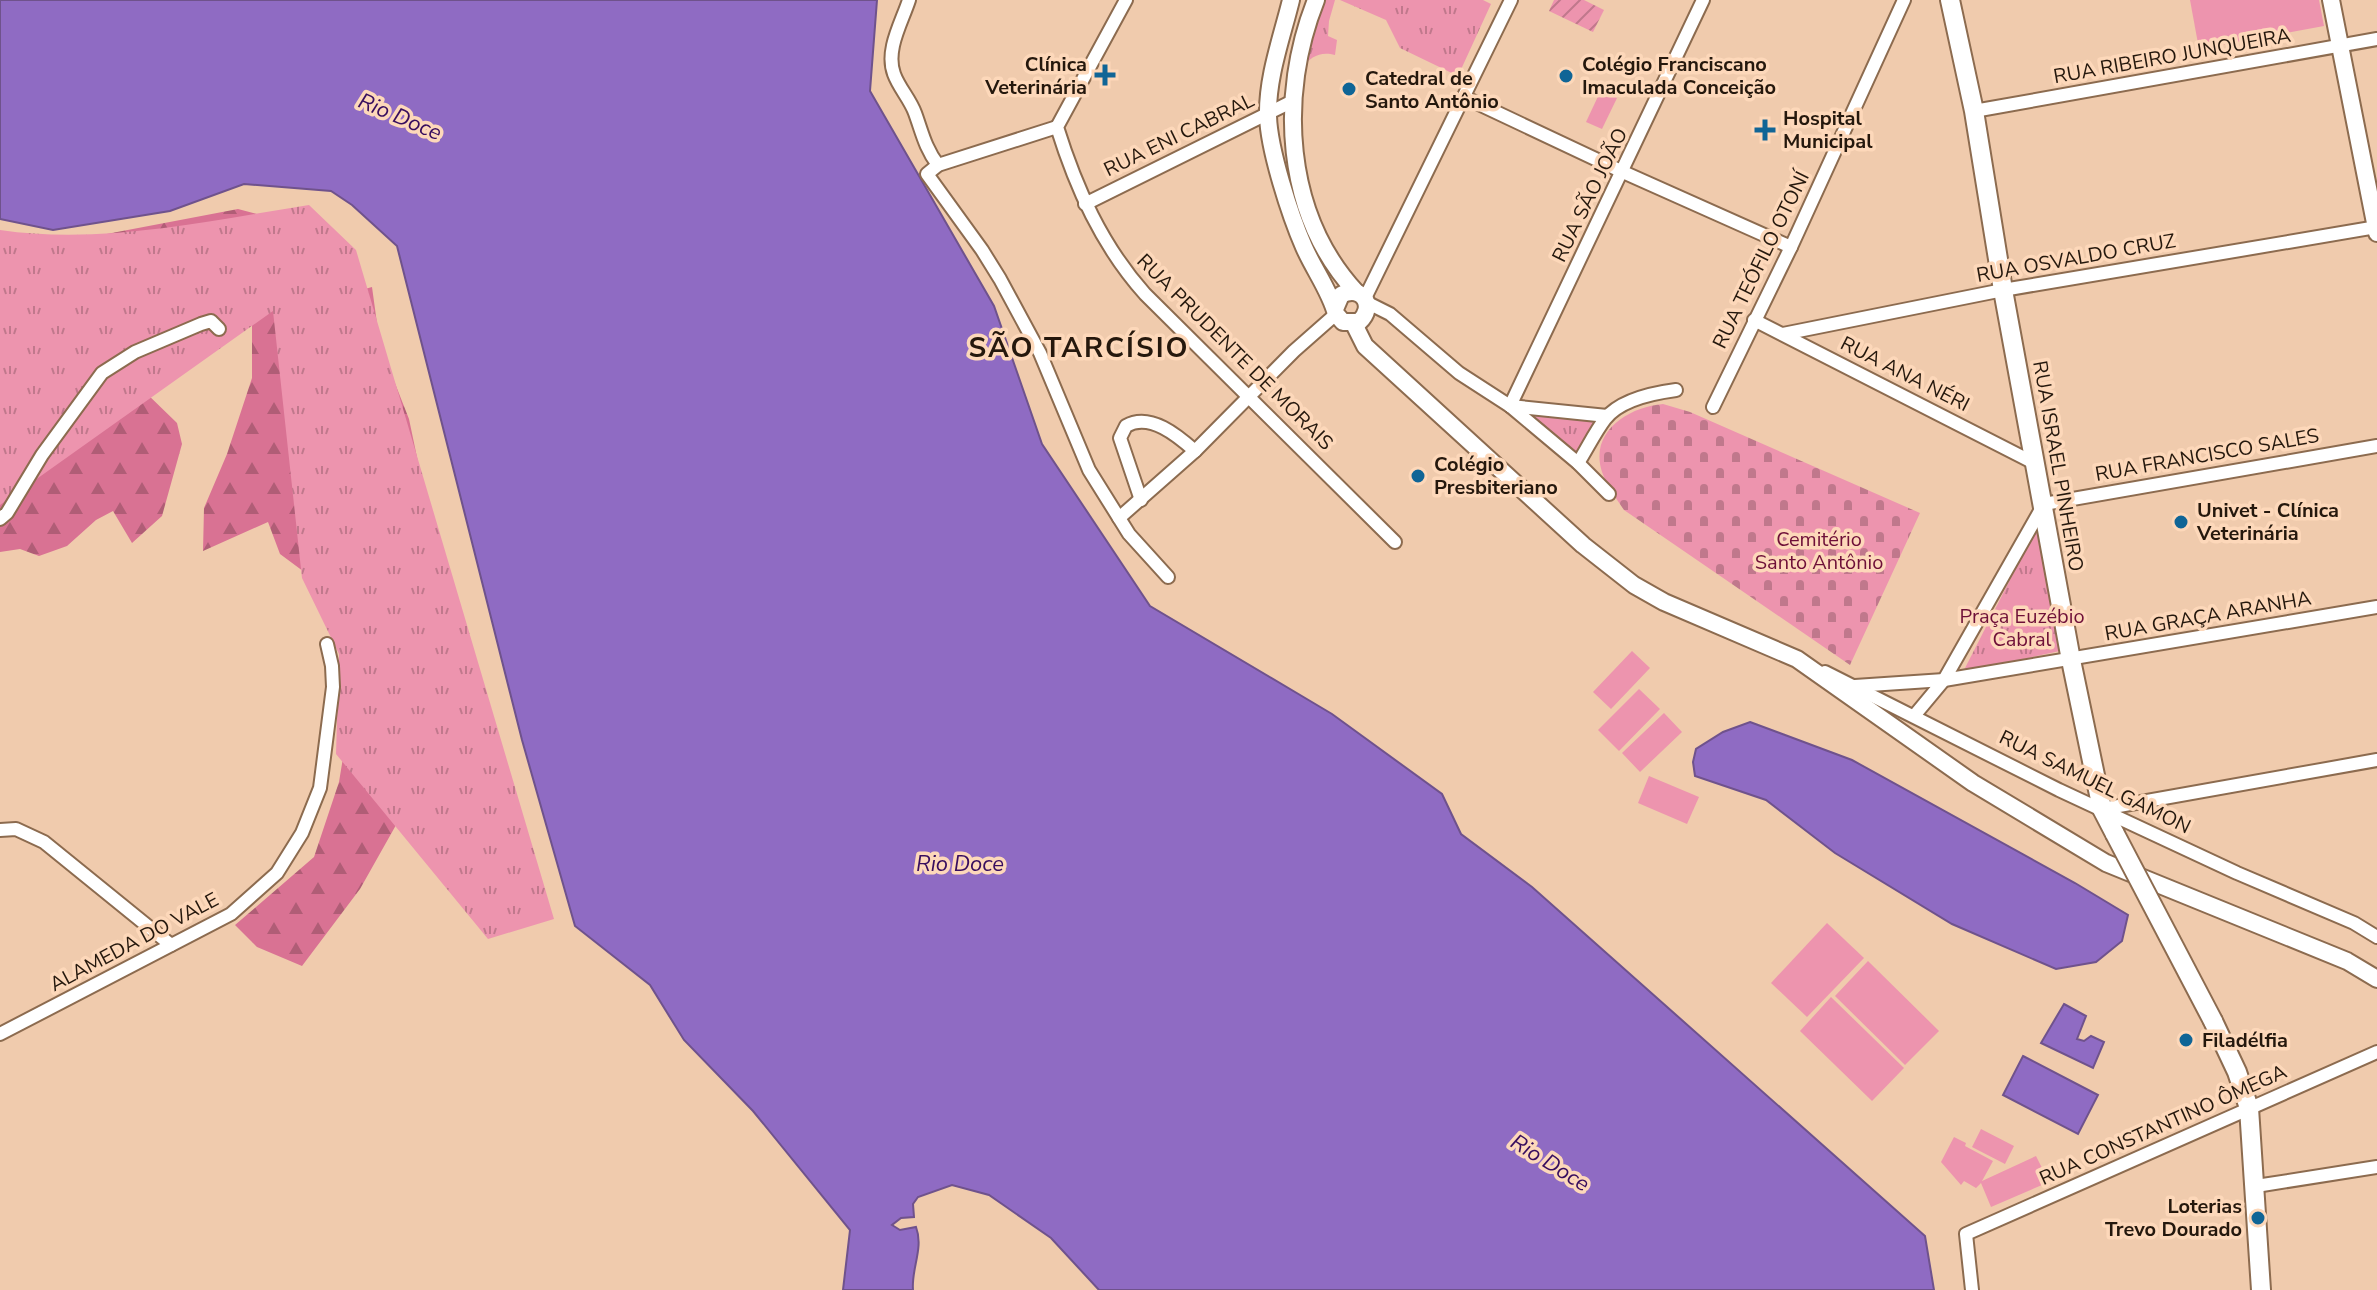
<svg xmlns="http://www.w3.org/2000/svg" width="2377" height="1290" viewBox="0 0 2377 1290" font-family="'Nunito Sans',sans-serif">
<style>
.grass{fill:#ed94ae}
.forest{fill:url(#forest-firs)}
.cemetery{fill:url(#cemetery-stones)}
.park{fill:url(#park-tufts)}
.garden{fill:url(#garden-furrows)}
.water{fill:#8f6bc3;stroke:#6f528c;stroke-width:2}
.lines{fill:none;stroke-linecap:round;stroke-linejoin:round}
.minor-casing{stroke:#8c6b4f;stroke-width:16}
.tertiary-casing{stroke:#8c6b4f;stroke-width:20}
.secondary-casing{stroke:#8c6b4f;stroke-width:22}
.minor{stroke:#fff;stroke-width:12}
.tertiary{stroke:#fff;stroke-width:16}
.secondary{stroke:#fff;stroke-width:18}
.secondary-bridge-casing{stroke:#8c6b4f;stroke-width:22;stroke-linecap:butt}
.secondary-bridge{stroke:#fff;stroke-width:18}
.poi-dot{fill:#106596;stroke:#fdd8ba;stroke-width:3}
.labels{text-anchor:middle;dominant-baseline:central;stroke-width:7;stroke-linejoin:round;paint-order:stroke}
.street-label{font-size:20px;fill:#25180d;stroke:#fdd8ba}
.poi-label{font-size:20px;font-weight:bold;fill:#25180d;stroke:#fdd8ba;text-anchor:start}
.park-label{font-size:20px;fill:#6e0f38;stroke:#fdd8ba}
.water-label{font-size:22px;font-style:italic;fill:#370d5e;stroke:#fdd8ba}
.district-label{font-size:28px;font-weight:bold;letter-spacing:2px;fill:#25180d;stroke:#fdd8ba}
</style>
<defs>
<pattern id="forest-firs" width="22" height="20" patternUnits="userSpaceOnUse" patternTransform="scale(2)"><rect width="22" height="20" fill="#d97293"/><path d="M5 1l3.5 6h-7zM16 11l3.5 6h-7z" fill="#b05d76"/></pattern>
<pattern id="cemetery-stones" width="16" height="16" patternUnits="userSpaceOnUse" patternTransform="scale(2)"><rect width="16" height="16" fill="#ed94ae"/><path d="M2 7V4a2 2 0 0 1 4 0v3zM10 15v-3a2 2 0 0 1 4 0v3z" fill="#c0788c"/></pattern>
<pattern id="park-tufts" width="24" height="20" patternUnits="userSpaceOnUse" patternTransform="scale(2)"><rect width="24" height="20" fill="#ed94ae"/><path d="M3 7l-1-3M5 7V3M7 7l1-3M15 17l-1-3M17 17v-4M19 17l1-3" fill="none" stroke="#c0788c"/></pattern>
<pattern id="garden-furrows" width="10" height="10" patternUnits="userSpaceOnUse" patternTransform="scale(2)"><rect width="10" height="10" fill="#ed94ae"/><path d="M-1 1l2-2M0 10L10 0M9 11l2-2" fill="none" stroke="#c0788c"/></pattern>
</defs>
<rect width="100%" height="100%" fill="#f0cbad"/>
<g class="grass">
<polygon points="2190,0 2319,0 2324,26 2199,49"/>
<polygon points="1601,90 1617,98 1602,129 1586,122"/>
<polygon points="1632,651 1650,668 1611,709 1593,692"/>
<polygon points="1639,689 1660,709 1619,751 1598,730"/>
<polygon points="1664,713 1682,732 1640,772 1622,753"/>
<polygon points="1649,776 1699,797 1687,824 1638,803"/>
<polygon points="1827,923 1864,958 1807,1017 1771,983"/>
<polygon points="1868,961 1939,1031 1905,1065 1835,996"/>
<polygon points="1831,997 1904,1068 1872,1101 1800,1031"/>
<polygon points="1981,1129 2014,1146 2005,1164 1972,1147"/>
<polygon points="1954,1137 1966,1143 1965,1146 1993,1161 1982,1181 2036,1156 2049,1182 1991,1207 1981,1183 1976,1188 1964,1181 1961,1185 1941,1162"/>
</g>
<polygon class="forest" points="238,209 272,218 311,304 372,287 380,345 409,419 431,524 409,802 360,889 302,966 257,947 235,925 314,857 339,782 364,630 342,600 280,554 268,522 203,551 204,508 227,454 252,378 252,320 142,389 177,423 182,444 162,516 132,543 113,511 96,520 67,546 39,556 20,549 0,552 0,232 54,244"/>
<path class="cemetery" d="M1663,404L1690,412L1920,513L1850,665L1624,510C1616,498 1607,486 1602,472C1589,432 1628,407 1663,404Z"/>
<g class="park">
<path d="M1318,0H1335L1329,21L1328,36L1337,40L1335,55C1320,51 1311,57 1301,68Z"/>
<polygon points="1340,0 1483,0 1491,4 1458,76 1400,48 1386,20"/>
<path d="M309,205L356,250L554,919L488,939L336,754L339,654L302,578L273,311L0,505V230C102,245 207,221 309,205Z"/>
<polygon points="1528,415 1598,420 1575,456"/>
<polygon points="2038,525 2060,651 1963,672"/>
</g>
<polygon class="garden" points="1554,0 1584,0 1604,10 1593,32 1549,11"/>
<g class="water">
<path d="M0,0H877L870,91L994,306L1042,444L1150,606L1332,714L1442,794L1461,834L1532,887L1925,1236L1934,1290H1099L1051,1238L989,1195L952,1185L918,1197L913,1204L914,1217L901,1218L892,1225L900,1230L916,1227C924,1248 911,1269 913,1290H843L850,1230L753,1111L684,1040L650,985L575,926L522,740L397,246L352,205L331,191L244,184L170,211L53,230L0,219Z"/>
<polygon points="1750,722 1852,760 2075,883 2128,915 2122,941 2096,962 2056,969 1952,924 1835,853 1766,800 1695,776 1693,762 1696,749 1723,732"/>
<polygon points="2064,1004 2086,1016 2077,1039 2084,1041 2091,1036 2104,1042 2093,1068 2041,1043"/>
<polygon points="2023,1056 2098,1095 2078,1134 2003,1095"/>
</g>
<g class="lines">
<defs>
<g id="minor">
<path d="M909,0C902,22 885,50 894,74C899,88 910,99 915,113C922,132 925,148 938,165"/>
<path d="M1126,0L1057,127C1076,188 1102,246 1145,294L1395,542"/>
<polyline points="1464,97 1623,172 1791,247"/>
<polyline points="1974,111 2377,39"/>
<polyline points="1057,127 938,165 927,174 982,250 1000,279 1040,353 1089,470 1129,534 1168,577"/>
<polyline points="1085,204 1291,102"/>
<polyline points="1365,298 1511,0"/>
<polyline points="1368,303 1390,314 1459,373 1510,406 1578,463 1609,494"/>
<polyline points="1754,320 2036,464"/>
<polyline points="1783,334 2003,290 2377,227"/>
<polyline points="1510,406 1703,0"/>
<polyline points="1510,406 1607,416"/>
<polyline points="1713,407 1791,247 1904,0"/>
<path d="M1578,463C1587,449 1595,432 1605,419C1620,400 1653,393 1676,390"/>
<path d="M1141,500L1120,438L1126,426C1150,412 1178,436 1195,451"/>
<polyline points="1119,518 1195,451 1294,351 1336,314"/>
<polyline points="0,519 7,513 42,455 102,373 135,352 201,324 211,321 219,329"/>
<polyline points="1825,672 2059,790 2237,873 2354,923 2377,937"/>
<polyline points="1855,686 1944,680 2377,607"/>
<polyline points="1914,716 1944,680 2044,504 2377,446"/>
<polyline points="2102,809 2377,760"/>
<polyline points="0,830 16,829 44,842 171,945"/>
<polyline points="0,1034 231,914 277,873 302,833 320,788 333,687 332,666 327,644"/>
<polyline points="2256,1186 2377,1167"/>
<polyline points="1972,1290 1966,1234 2377,1052"/>
</g>
<g id="tertiary">
<path d="M1291,0C1282,37 1267,77 1268,116C1269,150 1290,215 1304,247C1314,270 1330,291 1336,314L1343,322H1359C1376,307 1363,284 1341,295L1335,309"/>
<path d="M1316,0C1278,95 1284,214 1356,292"/>
<polyline points="2331,0 2377,233"/>
<polyline points="1354,324 1365,346 1583,545 1634,585 1664,602 1797,659 1973,783 2106,863 2347,961 2377,979"/>
</g>
<g id="secondary">
<polyline points="1950,0 1974,111 2003,290 2071,660 2102,809 2115,834"/>
<polyline points="2213,1021 2237,1072 2249,1108 2261,1290"/>
</g>
</defs>
<use href="#minor" class="minor-casing"/>
<use href="#tertiary" class="tertiary-casing"/>
<use href="#secondary" class="secondary-casing"/>
<use href="#minor" class="minor"/>
<use href="#tertiary" class="tertiary"/>
<use href="#secondary" class="secondary"/>
<defs>
<polyline id="secondary-bridge" points="2115,834 2213,1021"/>
</defs>
<use href="#secondary-bridge" class="secondary-bridge-casing"/>
<use href="#secondary-bridge" class="secondary-bridge"/>
</g>
<g class="poi-dot">
<path d="M1101 63h8v8h8v8h-8v8h-8v-8h-8v-8h8z"/>
<circle cx="1566" cy="76" r="8"/>
<circle cx="1349" cy="89" r="8"/>
<path d="M1761 118h8v8h8v8h-8v8h-8v-8h-8v-8h8z"/>
<circle cx="1418" cy="476" r="8"/>
<circle cx="2181" cy="522" r="8"/>
<circle cx="2186" cy="1040" r="8"/>
<circle cx="2258" cy="1218" r="8"/>
</g>
<g class="labels">
<g class="street-label">
<text transform="translate(2172 56) rotate(-10)">RUA RIBEIRO JUNQUEIRA</text>
<text transform="translate(1179 135) rotate(-26)">RUA ENI CABRAL</text>
<text transform="translate(1590 195) rotate(-64)">RUA SÃO JOÃO</text>
<text transform="translate(2076 258) rotate(-10)">RUA OSVALDO CRUZ</text>
<text transform="translate(1761 260) rotate(-64)">RUA TEÓFILO OTONÍ</text>
<text transform="translate(1235 352) rotate(45)">RUA PRUDENTE DE MORAIS</text>
<text transform="translate(1905 374) rotate(27)">RUA ANA NÉRI</text>
<text transform="translate(2207 455) rotate(-10)">RUA FRANCISCO SALES</text>
<text transform="translate(2058 466) rotate(80)">RUA ISRAEL PINHEIRO</text>
<text transform="translate(2208 616) rotate(-10)">RUA GRAÇA ARANHA</text>
<text transform="translate(2095 782) rotate(26)">RUA SAMUEL GAMON</text>
<text transform="translate(134 942) rotate(-28)">ALAMEDA DO VALE</text>
<text transform="translate(2163 1125) rotate(-24)">RUA CONSTANTINO ÔMEGA</text>
</g>
<g class="poi-label">
<text x="1087" y="64" text-anchor="end">Clínica<tspan x="1087" dy="23">Veterinária</tspan></text>
<text x="1582" y="64">Colégio Franciscano<tspan x="1582" dy="23">Imaculada Conceição</tspan></text>
<text x="1365" y="78">Catedral de<tspan x="1365" dy="23">Santo Antônio</tspan></text>
<text x="1783" y="118">Hospital<tspan x="1783" dy="23">Municipal</tspan></text>
<text x="1434" y="464">Colégio<tspan x="1434" dy="23">Presbiteriano</tspan></text>
<text x="2197" y="510">Univet - Clínica<tspan x="2197" dy="23">Veterinária</tspan></text>
<text x="2202" y="1040">Filadélfia</text>
<text x="2242" y="1206" text-anchor="end">Loterias<tspan x="2242" dy="23">Trevo Dourado</tspan></text>
</g>
<g class="park-label">
<text x="1819" y="539">Cemitério<tspan x="1819" dy="23">Santo Antônio</tspan></text>
<text x="2022" y="616">Praça Euzébio<tspan x="2022" dy="23">Cabral</tspan></text>
</g>
<g class="water-label">
<text transform="translate(400 117) rotate(23)">Rio Doce</text>
<text x="960" y="864">Rio Doce</text>
<text transform="translate(1550 1163) rotate(32)">Rio Doce</text>
</g>
<g class="district-label">
<text x="1079" y="348">SÃO TARCÍSIO</text>
</g>
</g>
</svg>
